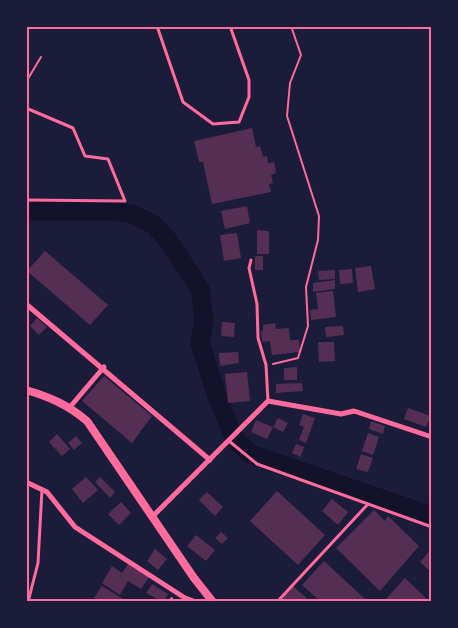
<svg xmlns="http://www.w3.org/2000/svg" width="458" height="628" viewBox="0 0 458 628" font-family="'Roboto Serif',serif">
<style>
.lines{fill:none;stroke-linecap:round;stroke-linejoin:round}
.river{stroke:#12122b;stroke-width:19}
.building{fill:#542f53}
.path{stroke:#ff6b9d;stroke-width:2}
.service{stroke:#ff6b9d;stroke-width:3}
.minor{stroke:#ff6b9d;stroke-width:5}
.tertiary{stroke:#ff6b9d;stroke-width:8}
.neatline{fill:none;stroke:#ff6b9d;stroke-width:2}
</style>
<rect width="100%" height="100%" fill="#1b1b3a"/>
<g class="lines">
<polyline class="river" points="26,211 114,211 131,214 153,224 168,240 200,289 204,320 200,343 217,396 234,438 250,454 432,516"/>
</g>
<g class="building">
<polygon points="252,128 256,147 260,146 263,157 267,156 268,163 274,162 276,173 271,175 273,183 269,184 271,192 212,204 203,162 199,162 194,141"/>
<polygon points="247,206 250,223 225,229 221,211"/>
<polygon points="257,230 269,231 269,254 257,254"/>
<polygon points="237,233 241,258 224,261 220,235"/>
<polygon points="45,251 108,305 90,325 27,271"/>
<rect x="255" y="256" width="8" height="14"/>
<polygon points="371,266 375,289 358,292 355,268"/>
<polygon points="352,269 353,283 340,284 339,270"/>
<polygon points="335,270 335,279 319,280 318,271"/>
<polygon points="335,280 335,289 313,292 313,283"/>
<polygon points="333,291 336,317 311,320 310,310 318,309 316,293"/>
<polygon points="37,318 47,327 39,335 30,326"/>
<polygon points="222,322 235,323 234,337 221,336"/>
<polygon points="275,323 276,329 289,328 290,340 299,340 300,352 272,355 270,341 262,342 261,331 263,331 263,325"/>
<polygon points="343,326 344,335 326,337 325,327"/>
<polygon points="318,342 334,342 335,361 319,362"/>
<polygon points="238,352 239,363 220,366 219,353"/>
<polygon points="297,367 297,380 284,380 284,368"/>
<polygon points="247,372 250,401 228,403 225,374"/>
<polygon points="104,376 152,416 132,443 82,401"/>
<polygon points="302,383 303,391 276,393 276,384"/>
<polygon points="408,408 431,416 426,427 404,419"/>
<polygon points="303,414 315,418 306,443 299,440 304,427 299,425"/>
<polygon points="278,418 288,423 283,432 273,427"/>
<polygon points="256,420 273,427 267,439 251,432"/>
<polygon points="371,421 385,426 383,434 369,429"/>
<polygon points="368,433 379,437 373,455 362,451"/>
<polygon points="57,434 70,449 62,456 49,442"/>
<polygon points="76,436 82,443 74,450 68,443"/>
<polygon points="296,444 304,447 301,457 292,453"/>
<polygon points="361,454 373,458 368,472 356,469"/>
<polygon points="86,477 98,490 83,503 72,489"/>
<polygon points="100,477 115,492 110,498 95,482"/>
<polygon points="277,491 325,535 298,565 250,521"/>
<polygon points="207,492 223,507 215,516 199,500"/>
<polygon points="332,499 348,512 338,525 322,511"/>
<polygon points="121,502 131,513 119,525 108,514"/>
<polygon points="374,510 385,521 388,516 419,546 380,591 336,548"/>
<polygon points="221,532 228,538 222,544 215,538"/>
<polygon points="196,535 215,550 206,561 187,546"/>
<polygon points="432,548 432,573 420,562"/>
<polygon points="155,549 167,559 158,570 147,561"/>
<polygon points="324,561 366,600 365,602 321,602 302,585"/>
<polygon points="128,564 149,577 141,589 128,581 120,595 102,583 112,566 122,573"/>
<polygon points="405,578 430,602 383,602"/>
<polygon points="152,584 168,594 163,602 146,593"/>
<polygon points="102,586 128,602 100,602 94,598"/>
<polygon points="293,586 311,602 279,602"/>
</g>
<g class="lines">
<g class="path">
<polyline points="26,82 41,57"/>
<polyline points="273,364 298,358 308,326 306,287 318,240 319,216 287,116 290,83 301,55 291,26"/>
<polyline points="167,602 172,598"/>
</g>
<g class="service">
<polyline points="157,26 183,102 213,124 239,122 249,97 249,80 230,26"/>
<polyline points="26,108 73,128 85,156 108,159 125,201 26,200"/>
<polyline points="251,260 249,268 257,304 258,338 266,365 268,401"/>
<polyline points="229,441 257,464 432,527"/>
<polyline points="28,602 38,563 42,489"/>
<polyline points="277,602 368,504"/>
</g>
<g class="minor">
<polyline points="26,304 210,460"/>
<polyline points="70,407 104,367"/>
<polyline points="26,482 47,492 75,527 185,598 196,602"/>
<polyline points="153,516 268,401 341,414 354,411 432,437"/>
</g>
<path class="tertiary" d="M26,390C50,397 68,405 87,421L194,578L213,602"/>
</g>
<rect width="458" height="628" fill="none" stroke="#1b1b3a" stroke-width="55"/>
<rect x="28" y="28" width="402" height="572" class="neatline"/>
</svg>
